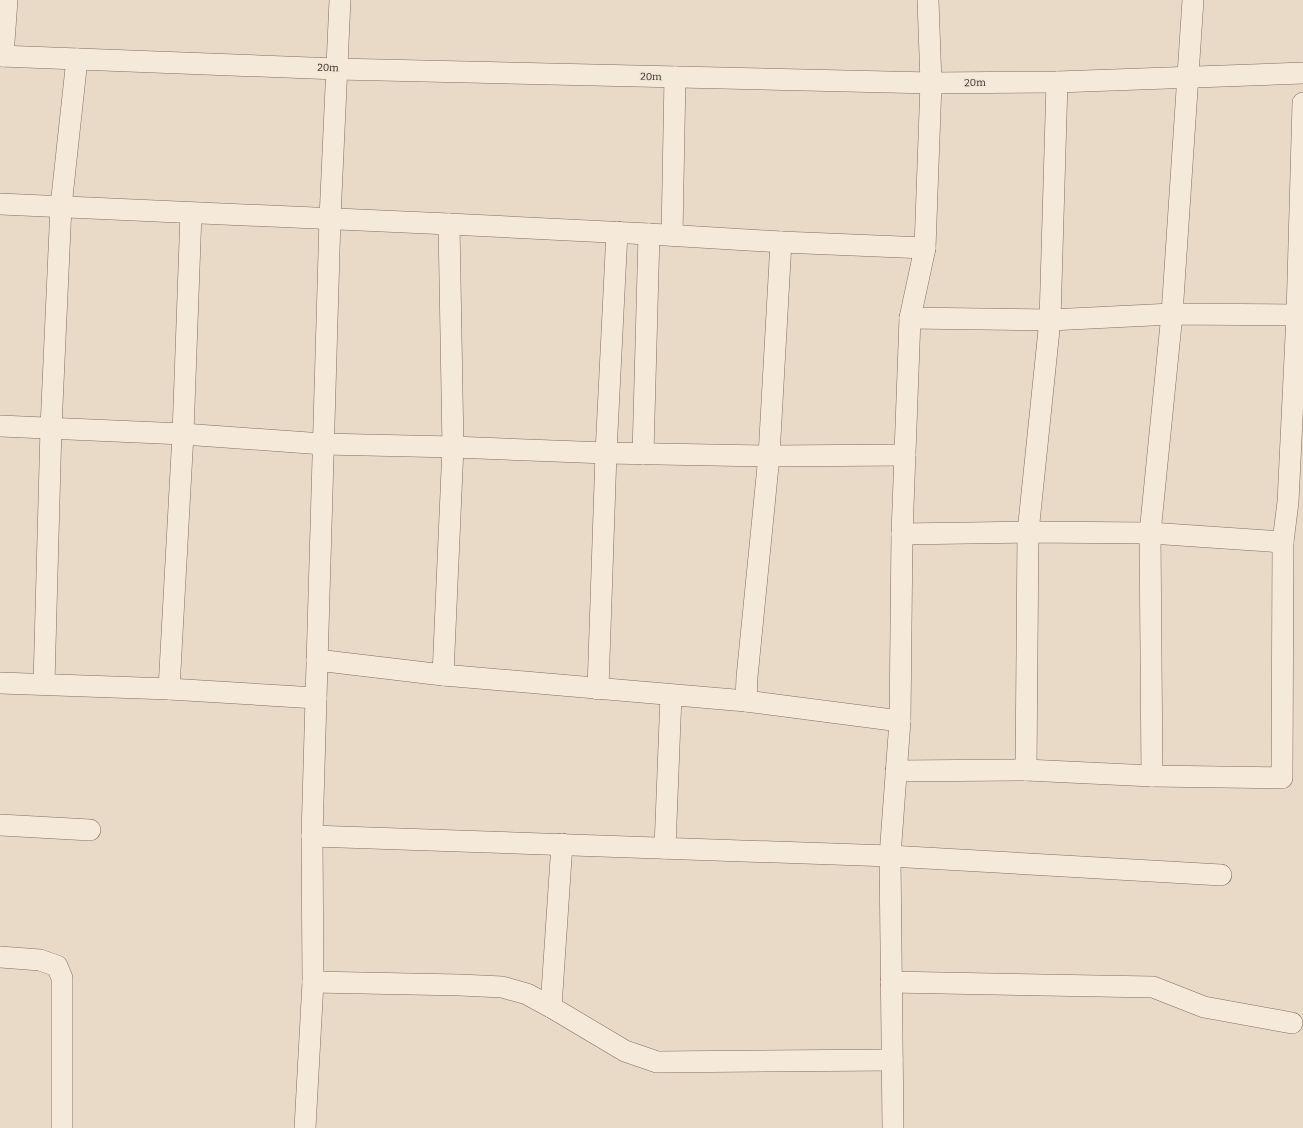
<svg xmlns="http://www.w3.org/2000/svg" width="1303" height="1128" viewBox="0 0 1303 1128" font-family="Bitter,serif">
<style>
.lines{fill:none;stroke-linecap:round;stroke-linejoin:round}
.street-casing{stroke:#836d5f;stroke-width:22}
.street{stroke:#f5e9da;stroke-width:21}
.labels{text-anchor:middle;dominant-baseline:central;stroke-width:3;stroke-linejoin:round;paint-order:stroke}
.street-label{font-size:10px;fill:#352821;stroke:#f1e6d6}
</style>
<rect width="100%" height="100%" fill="#e9dac8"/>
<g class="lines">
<defs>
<g id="street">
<polyline points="0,56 337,69 931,83 1057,82 1303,73"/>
<polyline points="3,56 7,0"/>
<polyline points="0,204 449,224 649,234 781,242 925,248"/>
<polyline points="672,235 675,77"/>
<polyline points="781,242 769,456 747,677 746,701 900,721"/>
<polyline points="910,318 1050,320 1172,314 1297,315"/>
<polyline points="0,426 183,434 323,444 453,447 606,453 769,456 905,455"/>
<polyline points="643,454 649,234"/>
<polyline points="902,534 1028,532 1150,533 1283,542"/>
<polyline points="317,660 443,675 453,447 449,224"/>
<polyline points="443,675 746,701"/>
<polyline points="0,683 169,689 316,698"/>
<polyline points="44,683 51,428 61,206 77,59"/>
<polyline points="169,689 183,434 191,213"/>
<polyline points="598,689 606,453 617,232"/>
<polyline points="1026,770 1028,532 1050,320 1057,82"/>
<polyline points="896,771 1026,770 1152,776 1282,778 1283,542 1288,502 1297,315 1303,103"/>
<polyline points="1152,776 1150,533 1172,314 1193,0"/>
<polyline points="0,825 90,830"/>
<polyline points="312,836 890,856 1221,875"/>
<polyline points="665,848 671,695"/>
<polyline points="0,957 40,960 57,966 62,978 62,1128"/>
<polyline points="313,982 460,985 502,987 527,994 551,1007 625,1051 657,1062 892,1060"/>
<polyline points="891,982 1153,987 1204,1007 1292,1023"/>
<polyline points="551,1007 562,844"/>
<polyline points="305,1128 313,982 312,836 330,218 340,0"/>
<polyline points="893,1128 890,856 900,721 902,534 910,318 925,248 931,83 928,0"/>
</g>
</defs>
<use href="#street" class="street-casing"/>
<use href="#street" class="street"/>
</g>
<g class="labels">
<g class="street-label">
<text transform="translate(328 68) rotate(2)">20m</text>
<text transform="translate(651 77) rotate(1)">20m</text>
<text transform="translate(975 83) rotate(-1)">20m</text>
</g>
</g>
</svg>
